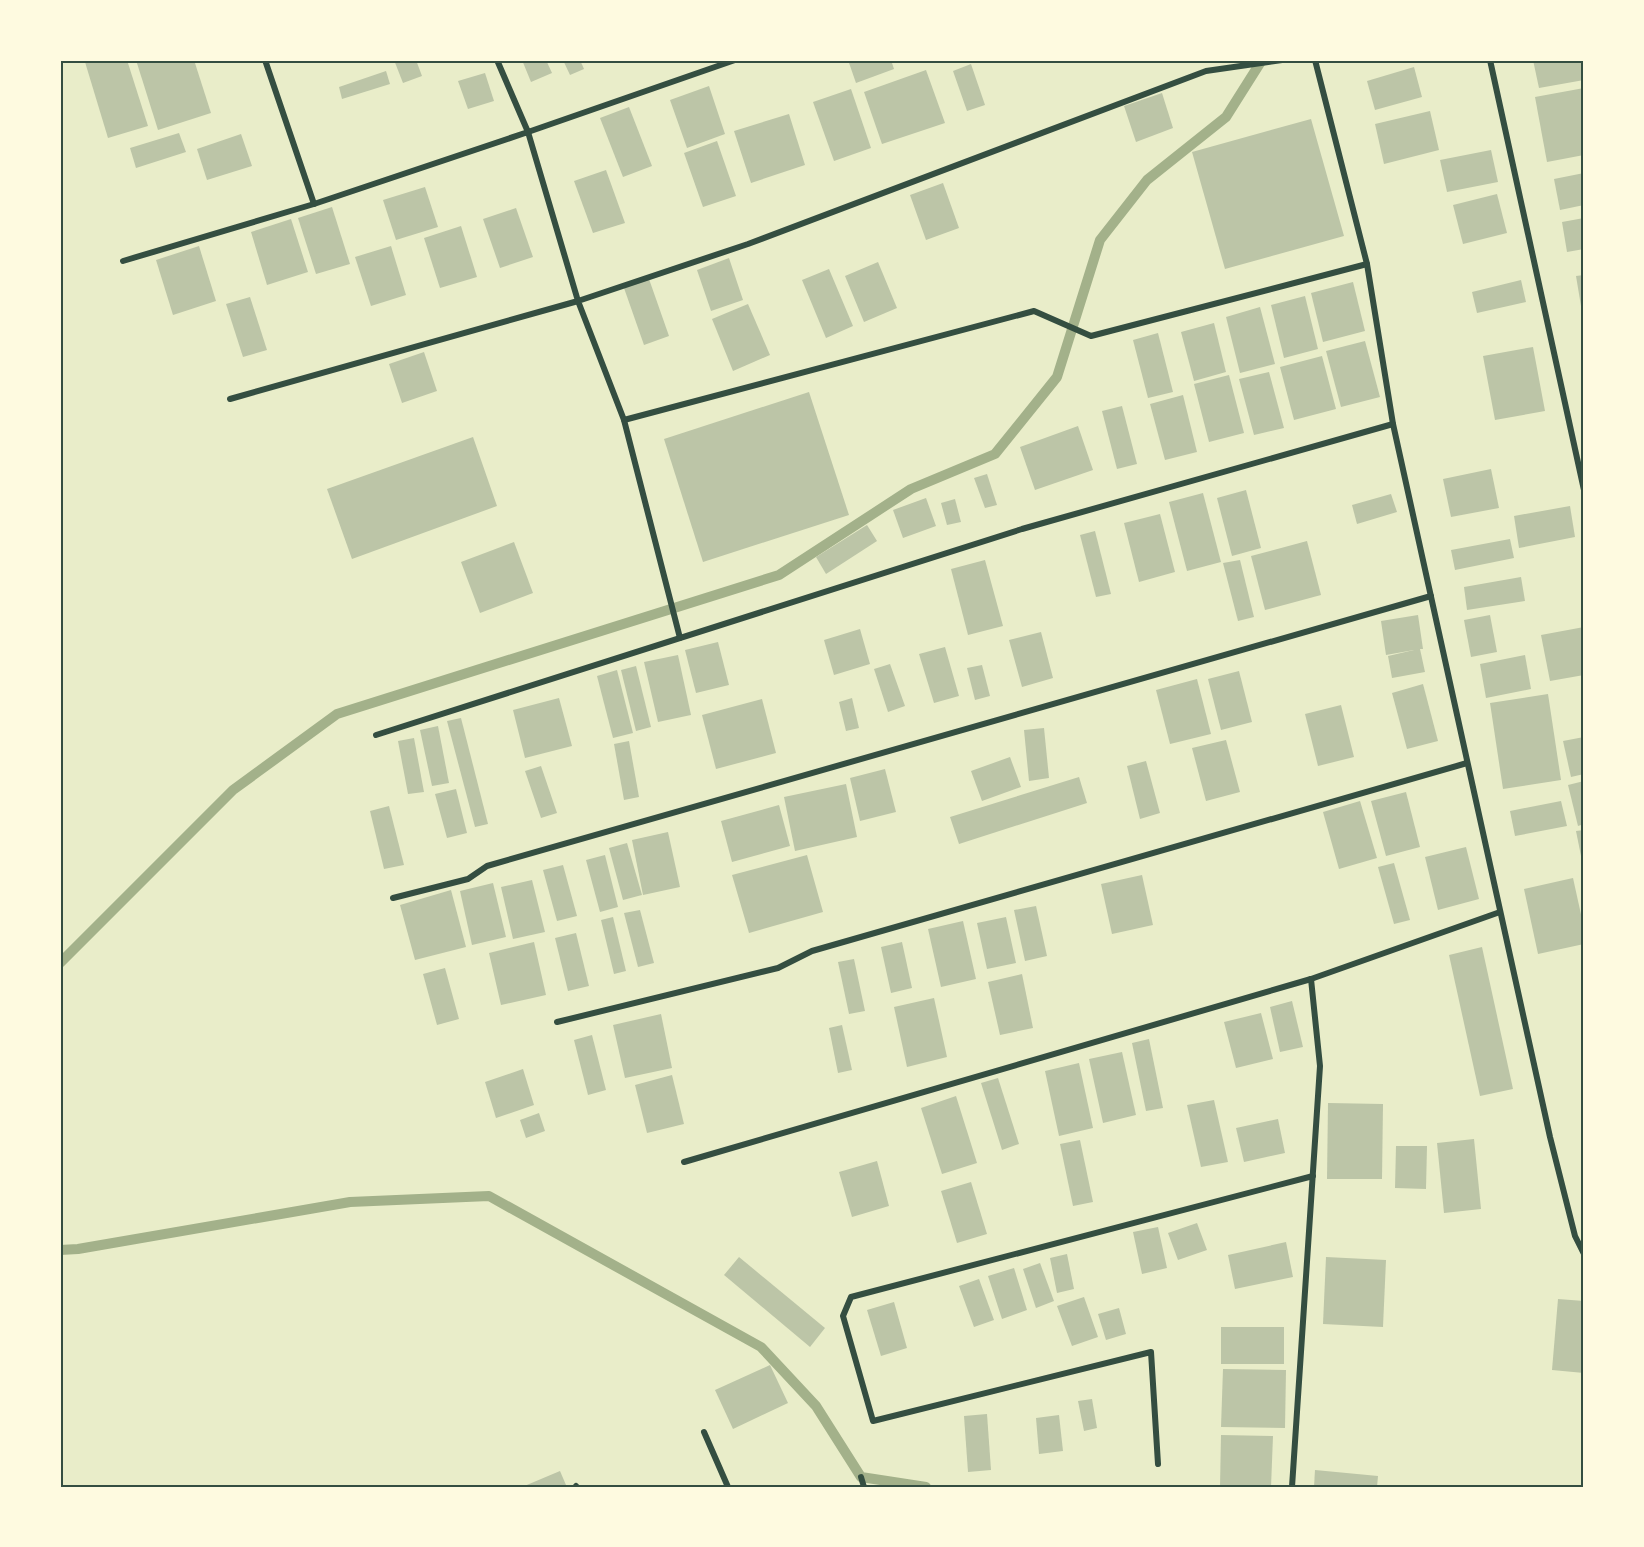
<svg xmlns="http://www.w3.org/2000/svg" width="1644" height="1547" viewBox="0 0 1644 1547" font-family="Merriweather,serif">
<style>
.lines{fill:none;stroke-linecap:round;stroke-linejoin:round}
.stream{stroke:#a3b18a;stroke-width:10}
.building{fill:#bcc5a7}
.minor{stroke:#344e41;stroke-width:6}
.neatline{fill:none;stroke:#344e41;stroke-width:2}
</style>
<rect width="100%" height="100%" fill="#e9edc9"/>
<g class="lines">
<g class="stream">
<polyline points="60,963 233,790 337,714 779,575 911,489 995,454 1057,377 1100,240 1147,180 1226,117 1262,60"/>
<polyline points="60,1250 78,1249 350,1202 489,1196 761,1347 816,1406 861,1477 926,1487"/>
</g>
</g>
<g class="building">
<polygon points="91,60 127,60 148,126 108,138 85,62"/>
<polygon points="136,60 194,60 211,113 158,130"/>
<polygon points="394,60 416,60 422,76 403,83"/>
<polygon points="522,60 546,60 552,73 531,82"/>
<polygon points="563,60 580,60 584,69 570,75"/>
<polygon points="848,60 891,60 894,69 856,83"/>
<polygon points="1533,60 1584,60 1584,80 1539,88"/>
<polygon points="971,64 985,105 967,111 953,71"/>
<polygon points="1414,67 1422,97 1375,110 1367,81"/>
<polygon points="926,70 945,123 882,144 864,92"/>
<polygon points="386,71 390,84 342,99 339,87"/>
<polygon points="485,73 494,101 468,109 458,81"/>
<polygon points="709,86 725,134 687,148 670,100"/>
<polygon points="1584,88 1584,155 1547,162 1535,97"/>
<polygon points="851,89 871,148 834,161 813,102"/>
<polygon points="1162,93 1173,128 1136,142 1124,106"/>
<polygon points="629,107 652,166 623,177 600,118"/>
<polygon points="1430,111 1439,150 1384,164 1375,124"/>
<polygon points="789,114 805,165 751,183 734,131"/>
<polygon points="1311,119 1344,236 1225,269 1192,152"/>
<polygon points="179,133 186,152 136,168 130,148"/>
<polygon points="241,134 252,166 207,180 197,149"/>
<polygon points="717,141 736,196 703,207 684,153"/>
<polygon points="1491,150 1498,182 1447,192 1440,160"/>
<polygon points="606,170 625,223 593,233 574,181"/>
<polygon points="1584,173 1584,205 1560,210 1554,179"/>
<polygon points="943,183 959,228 926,240 910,195"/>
<polygon points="425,187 438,227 396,240 383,200"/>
<polygon points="1497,194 1507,233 1463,244 1453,205"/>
<polygon points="332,207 350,264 316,274 298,218"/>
<polygon points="516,208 533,257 500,268 483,219"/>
<polygon points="1584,218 1584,249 1567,252 1562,222"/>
<polygon points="291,219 308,272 267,285 251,232"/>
<polygon points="461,226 477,277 440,288 424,238"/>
<polygon points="199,246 216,301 173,315 156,260"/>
<polygon points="391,246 406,295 371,306 355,257"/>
<polygon points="729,258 743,300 711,311 697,270"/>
<polygon points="878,262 897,308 864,322 845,276"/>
<polygon points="829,269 853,326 826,338 802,280"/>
<polygon points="1584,275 1584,312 1582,312 1576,276"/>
<polygon points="649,279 669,336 644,345 624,288"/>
<polygon points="1521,280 1526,302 1477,313 1472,292"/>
<polygon points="1353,282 1365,331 1323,342 1311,293"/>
<polygon points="1305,296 1318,349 1284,358 1271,305"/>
<polygon points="250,297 267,350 243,357 226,304"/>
<polygon points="748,304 770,355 733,371 712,319"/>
<polygon points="1260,307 1275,364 1240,373 1226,317"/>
<polygon points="1214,323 1226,372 1194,381 1181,332"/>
<polygon points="1158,333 1173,392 1148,398 1133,340"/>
<polygon points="1365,341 1380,397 1341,407 1326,351"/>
<polygon points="1533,347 1545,411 1495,420 1483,356"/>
<polygon points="424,352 437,391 402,403 389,364"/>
<polygon points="1322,356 1336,409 1294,420 1280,367"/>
<polygon points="1269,372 1284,428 1254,435 1239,379"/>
<polygon points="1229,375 1244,433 1209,442 1194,384"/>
<polygon points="809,392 849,515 703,562 664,439"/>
<polygon points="1183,395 1197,452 1165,460 1150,404"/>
<polygon points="1122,406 1137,464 1117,469 1102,411"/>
<polygon points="1078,426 1093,470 1035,490 1020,447"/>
<polygon points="473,437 497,506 352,559 327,489"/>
<polygon points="1491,469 1499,508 1451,517 1443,479"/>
<polygon points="987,474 997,505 985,508 974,478"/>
<polygon points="1246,490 1261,548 1232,556 1217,498"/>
<polygon points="1203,493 1221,562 1187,571 1169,502"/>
<polygon points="1391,494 1397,512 1357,524 1352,505"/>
<polygon points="926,498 936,526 903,538 893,510"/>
<polygon points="955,499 961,522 947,525 941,503"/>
<polygon points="1570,506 1575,537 1519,548 1514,516"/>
<polygon points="1160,514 1175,572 1139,582 1124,523"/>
<polygon points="867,525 877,541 826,574 816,557"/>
<polygon points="1095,531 1111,594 1096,597 1080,535"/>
<polygon points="1510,539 1514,558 1455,570 1451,550"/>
<polygon points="1307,541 1321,595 1265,610 1251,556"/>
<polygon points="514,542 533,593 480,613 461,562"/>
<polygon points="985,560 1003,626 968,635 951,569"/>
<polygon points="1240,560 1254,617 1238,621 1223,563"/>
<polygon points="1521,577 1525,601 1467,610 1464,587"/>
<polygon points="1418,615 1423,649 1420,649 1425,672 1392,678 1388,656 1414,650 1386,655 1381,621"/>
<polygon points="1490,615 1497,652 1471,657 1464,620"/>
<polygon points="1584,627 1584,675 1550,681 1541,635"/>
<polygon points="860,629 870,664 834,675 824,640"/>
<polygon points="1041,632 1053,678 1022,687 1009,640"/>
<polygon points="718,642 729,685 696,693 685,650"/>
<polygon points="945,647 959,696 934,703 919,654"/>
<polygon points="678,655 691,715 658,722 644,662"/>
<polygon points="1525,655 1531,689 1486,698 1480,664"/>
<polygon points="890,664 905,706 888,712 874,669"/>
<polygon points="982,665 990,696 975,700 967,668"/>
<polygon points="636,666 651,727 636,731 621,670"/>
<polygon points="617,670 633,733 613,738 597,676"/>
<polygon points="1239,671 1252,722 1221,730 1208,679"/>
<polygon points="1197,679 1211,734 1170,744 1156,690"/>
<polygon points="1423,684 1438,741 1407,749 1392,693"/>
<polygon points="1548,694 1561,780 1503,789 1490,703"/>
<polygon points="559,698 572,746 525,758 513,710"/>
<polygon points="852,698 859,728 846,731 839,702"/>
<polygon points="762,699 776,753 716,769 702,715"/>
<polygon points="1341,705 1354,757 1318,766 1305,714"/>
<polygon points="461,718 488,824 475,827 447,721"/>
<polygon points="438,726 449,783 432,786 420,730"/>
<polygon points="1044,728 1049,778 1029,781 1024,730"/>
<polygon points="1584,737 1584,774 1571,777 1563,741"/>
<polygon points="414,738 424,792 408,794 398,741"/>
<polygon points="1226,740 1240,792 1206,801 1192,748"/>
<polygon points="629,741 639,797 624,800 614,744"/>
<polygon points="1010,757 1021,787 982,801 971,771"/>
<polygon points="1146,761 1160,813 1140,819 1127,766"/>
<polygon points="541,766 557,813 541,818 525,771"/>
<polygon points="885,769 896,812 860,821 850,778"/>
<polygon points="1079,777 1087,803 959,844 950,817"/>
<polygon points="1584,781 1584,824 1578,826 1568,785"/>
<polygon points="846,784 857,837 795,851 784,797"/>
<polygon points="456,789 467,833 447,838 435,794"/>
<polygon points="1406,792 1420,847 1386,856 1371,801"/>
<polygon points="1360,801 1377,858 1339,869 1323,812"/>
<polygon points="1561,801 1567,826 1515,836 1510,811"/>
<polygon points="779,805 790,846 732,862 721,821"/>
<polygon points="389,806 404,865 384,869 370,811"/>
<polygon points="1584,830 1584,866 1583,866 1576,831"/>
<polygon points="668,832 680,887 643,895 632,840"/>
<polygon points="627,843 642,895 623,900 609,848"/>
<polygon points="1466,847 1479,899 1438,910 1425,857"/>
<polygon points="605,855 618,907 600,912 586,860"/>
<polygon points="807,855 823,912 749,933 732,875"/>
<polygon points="1394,863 1410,920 1394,924 1378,867"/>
<polygon points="563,865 577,916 557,921 543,870"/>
<polygon points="1142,875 1153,925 1112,934 1101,884"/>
<polygon points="1573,878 1584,928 1584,944 1538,954 1524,889"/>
<polygon points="532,880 545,932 513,939 501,887"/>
<polygon points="493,883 506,937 472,945 460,891"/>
<polygon points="451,890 466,947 415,960 400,905"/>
<polygon points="1036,906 1047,956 1025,961 1014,910"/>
<polygon points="640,910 654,963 638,967 624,913"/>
<polygon points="613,917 626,971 614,974 601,920"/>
<polygon points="1006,917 1016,963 987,969 977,923"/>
<polygon points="963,921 976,979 941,987 928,929"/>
<polygon points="576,933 589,986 568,991 555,938"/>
<polygon points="534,942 546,995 501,1005 489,953"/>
<polygon points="902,942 912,988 891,993 881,947"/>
<polygon points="1482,947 1513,1089 1480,1096 1449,955"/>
<polygon points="854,959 865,1011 849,1014 838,962"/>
<polygon points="445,968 459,1019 437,1025 423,974"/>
<polygon points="1022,974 1033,1028 1000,1035 988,982"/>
<polygon points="934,998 947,1057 907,1067 894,1007"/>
<polygon points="1292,1001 1303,1047 1280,1052 1270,1007"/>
<polygon points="1261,1013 1273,1059 1236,1068 1224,1022"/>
<polygon points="661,1014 672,1068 625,1078 613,1025"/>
<polygon points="842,1025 852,1070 838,1073 829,1028"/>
<polygon points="592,1035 606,1090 588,1095 574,1040"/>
<polygon points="1149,1039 1163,1108 1146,1111 1132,1043"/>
<polygon points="1122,1052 1136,1115 1103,1123 1089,1059"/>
<polygon points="1079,1063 1093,1128 1059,1136 1045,1071"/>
<polygon points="523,1069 534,1105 496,1118 485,1082"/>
<polygon points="672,1075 684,1124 647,1133 635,1085"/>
<polygon points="998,1078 1019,1144 1002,1150 981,1083"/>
<polygon points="956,1096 977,1163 942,1174 921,1108"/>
<polygon points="1214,1100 1228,1162 1201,1167 1187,1105"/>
<polygon points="1328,1103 1383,1104 1382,1179 1327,1179"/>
<polygon points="539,1113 545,1131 526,1138 520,1120"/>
<polygon points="1278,1119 1285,1153 1244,1162 1236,1128"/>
<polygon points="1474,1139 1481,1209 1444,1213 1437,1143"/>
<polygon points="1080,1140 1093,1202 1073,1206 1060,1144"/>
<polygon points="1396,1146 1427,1146 1426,1189 1395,1188"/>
<polygon points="877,1161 889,1206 852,1217 839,1172"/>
<polygon points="971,1182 987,1234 957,1243 941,1191"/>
<polygon points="1197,1223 1207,1250 1178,1260 1168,1233"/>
<polygon points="1158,1227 1167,1268 1142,1274 1133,1232"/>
<polygon points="1286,1242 1293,1277 1235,1289 1228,1255"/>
<polygon points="1067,1254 1074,1289 1057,1293 1050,1258"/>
<polygon points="739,1257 825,1328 810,1347 724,1275"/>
<polygon points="1326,1257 1386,1260 1383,1327 1323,1324"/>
<polygon points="1040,1263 1054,1301 1036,1308 1023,1269"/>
<polygon points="1014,1268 1027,1310 1002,1319 988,1276"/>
<polygon points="979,1279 994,1320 974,1327 959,1286"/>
<polygon points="1084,1297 1098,1337 1072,1346 1057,1306"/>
<polygon points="1558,1299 1584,1301 1584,1373 1552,1370"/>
<polygon points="894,1302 907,1348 881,1356 867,1310"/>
<polygon points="1119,1308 1126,1334 1106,1340 1098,1314"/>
<rect x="1221" y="1327" width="63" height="37"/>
<polygon points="770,1365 788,1403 733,1429 715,1390"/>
<polygon points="1223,1369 1286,1370 1285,1428 1221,1427"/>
<polygon points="1092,1399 1097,1428 1084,1431 1078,1401"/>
<polygon points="987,1414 991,1470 968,1472 964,1416"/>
<polygon points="1059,1415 1063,1451 1039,1454 1036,1418"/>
<polygon points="1221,1435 1273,1436 1271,1487 1220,1487"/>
<polygon points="1315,1470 1378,1476 1377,1487 1314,1487"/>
<polygon points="560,1471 566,1485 560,1487 522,1487"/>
</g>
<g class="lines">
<g class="minor">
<polyline points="265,60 314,204"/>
<polyline points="497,60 528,132 735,60"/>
<polyline points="1315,60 1367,264 1393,424 1550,1137 1575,1236 1584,1254"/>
<polyline points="1490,60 1584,490"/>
<polyline points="123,261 314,204 528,132 578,301 230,399"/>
<polyline points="624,420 1034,311 1091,336 1367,264"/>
<polyline points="680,638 624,420 578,301 748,244 1206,71 1282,60"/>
<polyline points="376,735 1022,529 1393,424"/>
<polyline points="393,898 468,879 487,866 1431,596"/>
<polyline points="557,1022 778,968 812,951 1467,763"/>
<polyline points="684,1162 1311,979 1500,912"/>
<polyline points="704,1432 728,1487"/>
<polyline points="1158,1464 1151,1352 873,1421 843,1316 851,1297 1313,1176"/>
<polyline points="861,1477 864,1487"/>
<polyline points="576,1486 577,1487"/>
<polyline points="1292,1487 1320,1066 1311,979"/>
</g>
</g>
<rect width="1644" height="1547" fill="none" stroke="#fefae0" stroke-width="123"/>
<rect x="62" y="62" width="1520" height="1424" class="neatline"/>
</svg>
